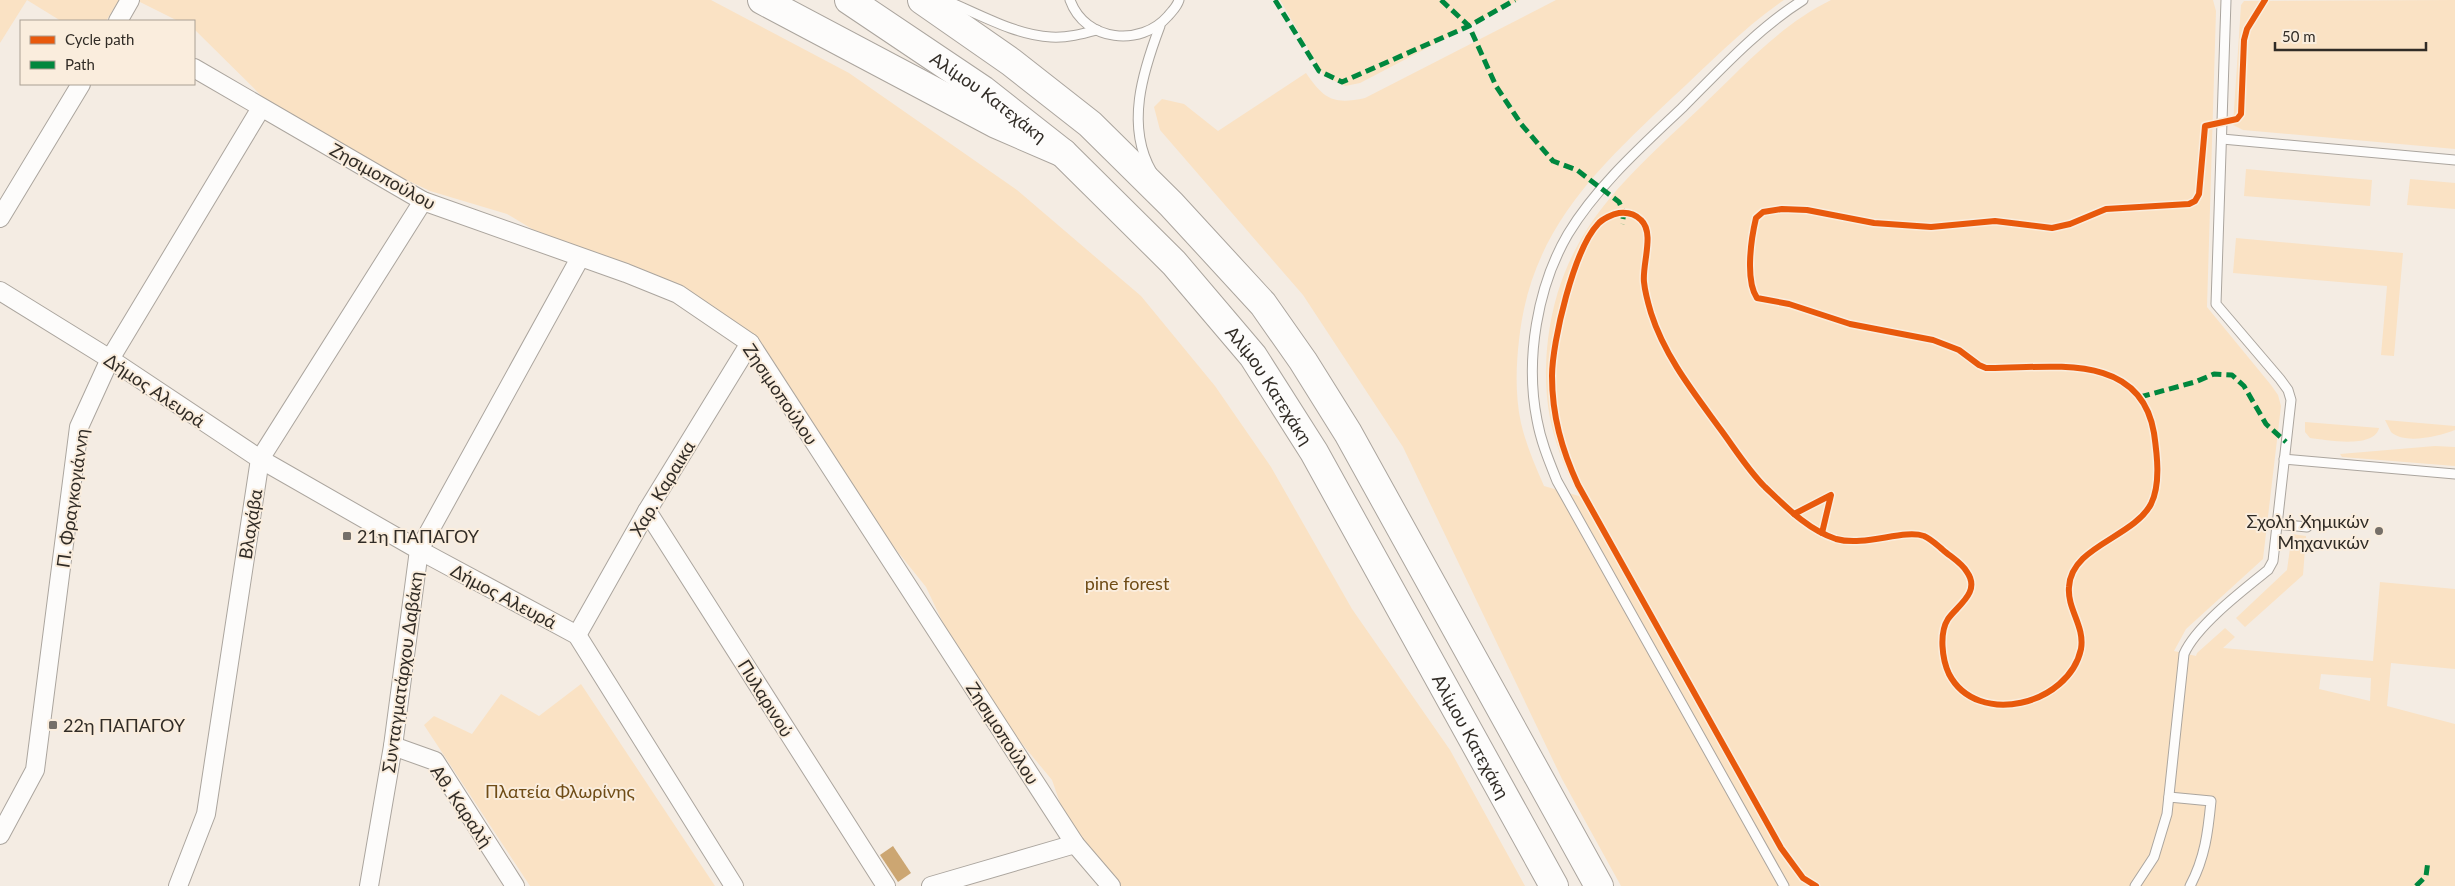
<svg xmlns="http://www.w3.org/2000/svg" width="2455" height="886" viewBox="0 0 2455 886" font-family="Lato,sans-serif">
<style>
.green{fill:#fae2c4;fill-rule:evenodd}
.water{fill:#cca672}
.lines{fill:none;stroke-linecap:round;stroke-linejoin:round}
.service-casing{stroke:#aba59e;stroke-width:11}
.minor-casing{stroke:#aba59e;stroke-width:20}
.primary-casing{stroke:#aba59e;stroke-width:30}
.motorway-casing{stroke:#aba59e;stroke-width:30}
.service{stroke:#fdfcfb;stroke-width:9}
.minor{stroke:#fdfcfb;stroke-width:18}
.primary{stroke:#fdfcfb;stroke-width:28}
.motorway{stroke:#fdfcfb;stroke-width:28}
.quiet{stroke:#00873e;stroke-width:5;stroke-dasharray:10 5;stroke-linecap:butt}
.cycleway-casing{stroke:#faeddd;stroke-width:9}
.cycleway{stroke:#e8590c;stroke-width:6}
.poi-dot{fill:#756f68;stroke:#faeddd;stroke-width:2}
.labels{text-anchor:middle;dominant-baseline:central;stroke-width:4;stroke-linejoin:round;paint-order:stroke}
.street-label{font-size:18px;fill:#312c26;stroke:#faeddd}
.poi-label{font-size:18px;fill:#312c26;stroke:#faeddd;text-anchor:start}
.park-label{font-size:18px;fill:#6f4c16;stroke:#faeddd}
</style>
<rect width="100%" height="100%" fill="#f4ece3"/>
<g class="green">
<polygon points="0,0 119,0 106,21 61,21 27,0 0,43"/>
<polygon points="136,0 711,0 849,73 1017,190 1141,296 1215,386 1271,467 1352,609 1450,750 1525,886 1112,886 1074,843 1052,780 971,682 926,587 836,475 770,374 679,295 582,259 507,214 430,191 290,124 194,29 194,21 178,21"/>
<polygon points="1280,0 1519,0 1360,83 1345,86 1324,76"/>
<path d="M1556,0H1784C1744,27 1709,64 1673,97C1597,169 1531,229 1519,340C1516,367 1515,395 1521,423C1526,445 1535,465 1544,486L1579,496C1577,489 1572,483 1569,476C1561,458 1554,438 1550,418C1545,392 1545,365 1548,339C1562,230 1625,179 1700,108C1741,69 1780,25 1831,0H2213L2216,11L2207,307L2271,385L2278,395L2281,406L2263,559L2186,629L2174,651L2196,656L2197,653L2225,628L2235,637L2223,648L2373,661L2380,582L2455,589V669L2391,663L2387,706L2455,724V886H1621L1562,779L1403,447L1303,295L1160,130L1154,107L1162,99L1184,104L1218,131L1306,73C1324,99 1333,105 1365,98ZM2321,674L2371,678L2370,701L2319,689Z"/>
<polygon points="2455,0 2455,149 2243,130 2233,125 2241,5 2244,1"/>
<polygon points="2246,169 2372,180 2370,206 2244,196"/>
<polygon points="2410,179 2455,183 2455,209 2407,205"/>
<polygon points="2236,238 2403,253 2394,356 2381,355 2387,286 2233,273"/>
<path d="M2385,420L2455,426V430C2439,436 2405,445 2391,432Z"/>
<path d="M2305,422L2379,428C2374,449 2327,440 2310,438L2305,432Z"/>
<polygon points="2435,446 2455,447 2455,466 2342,457 2340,454"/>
<polygon points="2292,534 2306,536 2303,575 2245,627 2236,618 2287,570"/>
<polygon points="581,684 715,886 530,886 424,725 434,716 472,734 501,694 539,716"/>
</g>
<polygon class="water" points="893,846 911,873 898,882 880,855"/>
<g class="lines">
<defs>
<g id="service">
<path d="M945,0C979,14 1015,35 1051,37C1067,38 1082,34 1097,30"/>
<path d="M1070,0C1085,42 1141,47 1168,16C1172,11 1177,7 1179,0"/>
<polyline points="2222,139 2455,160"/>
<path d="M1152,172C1125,126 1143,71 1160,26"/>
<polyline points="2284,459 2455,474"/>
<polyline points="2277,524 2307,527"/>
<path d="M2169,797L2211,801C2208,832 2205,858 2190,886"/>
<path d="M1784,886L1557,481C1549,461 1541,442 1537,420C1525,360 1537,287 1568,234C1597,186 1642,146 1682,108C1720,70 1757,29 1803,0"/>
<path d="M2135,886L2154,857L2167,814L2184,654C2196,626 2243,590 2268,570L2273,561L2291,400L2288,390L2280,379L2216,304L2226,0"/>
</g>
<g id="minor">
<polyline points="118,21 130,0"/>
<polyline points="194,68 423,201 626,273 678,294 750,343 1075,844 1111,886"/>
<polyline points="0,218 81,84"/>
<polyline points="0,291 110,359 260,459 419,550 577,635 734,886"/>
<polyline points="647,511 886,886"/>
<polyline points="577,635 647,511 750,343"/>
<polyline points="393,746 435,761 515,886"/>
<polyline points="0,835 35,770 79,427 110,359 261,108"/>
<polyline points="178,886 206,814 260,459 423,201"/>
<polyline points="369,886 393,746 419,550 580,258"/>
<polyline points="931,886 1075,844"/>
</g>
<g id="primary">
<path id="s1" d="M849,0L983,90L1063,153L1174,263L1253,356L1314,452L1554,886"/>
<polyline points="922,0 1011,62 1090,124 1171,204 1263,304 1303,361 1348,433 1599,886"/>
</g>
<polyline id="motorway" points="762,0 996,124 1063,153"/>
</defs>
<use href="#service" class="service-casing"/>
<use href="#minor" class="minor-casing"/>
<use href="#primary" class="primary-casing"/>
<use href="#motorway" class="motorway-casing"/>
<use href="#service" class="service"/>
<use href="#minor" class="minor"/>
<use href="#primary" class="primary"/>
<use href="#motorway" class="motorway"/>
<g class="quiet">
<polyline points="1275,0 1319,71 1342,82 1469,26 1515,0"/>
<polyline points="1441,0 1469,26 1496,86 1521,124 1553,161 1577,170 1619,202 1624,213 1622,224"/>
<polyline points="2140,397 2195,382 2214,374 2232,375 2244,386 2266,424 2286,442"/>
<polyline points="2416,886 2426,876 2428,861"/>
</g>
<defs>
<g id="cycleway">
<polyline points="1794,514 1831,495 1822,533"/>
<path d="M1816,886L1803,878L1781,848L1578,485C1562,450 1552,416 1552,376C1552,342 1574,249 1598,224C1602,219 1613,214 1619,213C1627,212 1635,214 1641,220C1655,233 1642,264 1644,282C1645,292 1648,303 1651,313C1665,357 1694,393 1721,430C1735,449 1748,470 1765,487C1786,507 1808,530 1836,539C1865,547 1903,529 1924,536C1931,539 1937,545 1943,550C1951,557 1962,563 1967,572C1981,592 1958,605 1948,619C1939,633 1942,659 1949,674C1977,728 2069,705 2081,649C2085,626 2067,609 2069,587C2071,546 2133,538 2151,504C2161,484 2157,454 2154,433C2140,349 2047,369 1986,368L1979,365L1959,350L1933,340L1850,324L1789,304L1757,298C1745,280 1751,239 1756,218L1763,212L1782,209L1807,210L1874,223L1931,227L1995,221L2052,228L2070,224L2106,209L2189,204L2195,201L2199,194L2205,126L2237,119L2241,114L2244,40L2247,29L2265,0"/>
</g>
</defs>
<use href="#cycleway" class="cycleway-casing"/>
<use href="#cycleway" class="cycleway"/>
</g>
<g class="poi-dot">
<circle cx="2379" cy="531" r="5"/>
<rect x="342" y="531" width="10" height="10" rx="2.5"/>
<rect x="48" y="720" width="10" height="10" rx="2.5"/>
</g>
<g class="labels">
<g class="street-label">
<text stroke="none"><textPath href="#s1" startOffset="170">Αλίμου Κατεχάκη</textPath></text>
<text transform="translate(383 176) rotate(29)">Ζησιμοπούλου</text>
<text stroke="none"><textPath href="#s1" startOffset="575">Αλίμου Κατεχάκη</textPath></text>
<text transform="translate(155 390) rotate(34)">Δήμος Αλευρά</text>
<text transform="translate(781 394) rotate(56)">Ζησιμοπούλου</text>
<text transform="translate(662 488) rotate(-59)">Χαρ. Καραικα</text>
<text transform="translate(72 498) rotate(-82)">Π. Φραγκογιάννη</text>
<text transform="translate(250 524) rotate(-81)">Βλαχάβα</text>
<text transform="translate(504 596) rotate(28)">Δήμος Αλευρά</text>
<text transform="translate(402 672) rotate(-82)">Συνταγματάρχου Δαβάκη</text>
<text transform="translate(766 698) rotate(58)">Πυλαρινού</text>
<text transform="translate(1003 733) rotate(57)">Ζησιμοπούλου</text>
<text stroke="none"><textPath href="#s1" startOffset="980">Αλίμου Κατεχάκη</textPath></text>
<text transform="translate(462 806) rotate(56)">Αθ. Καραλή</text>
</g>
<g class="poi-label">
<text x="2369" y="521" text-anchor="end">Σχολή Χημικών<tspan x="2369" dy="21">Μηχανικών</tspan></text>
<text x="357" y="536">21η ΠΑΠΑΓΟΥ</text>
<text x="63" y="725">22η ΠΑΠΑΓΟΥ</text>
</g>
<g class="park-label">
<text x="1127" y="583">pine forest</text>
<text x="560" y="791">Πλατεία Φλωρίνης</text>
</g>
</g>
<rect x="20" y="20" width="175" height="65" fill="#faeddd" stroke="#aaa094"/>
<rect x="30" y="36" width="25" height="8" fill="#e8590c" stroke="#aaa094"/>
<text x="65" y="45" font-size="15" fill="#312c26">Cycle path</text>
<rect x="30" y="61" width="25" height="8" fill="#00873e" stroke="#aaa094"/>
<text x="65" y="70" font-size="15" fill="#312c26">Path</text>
<path d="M2275 42v8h151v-8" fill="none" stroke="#312c26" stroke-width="2.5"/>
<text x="2282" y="42" font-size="15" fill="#312c26" stroke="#faeddd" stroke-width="4" paint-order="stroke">50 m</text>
</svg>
